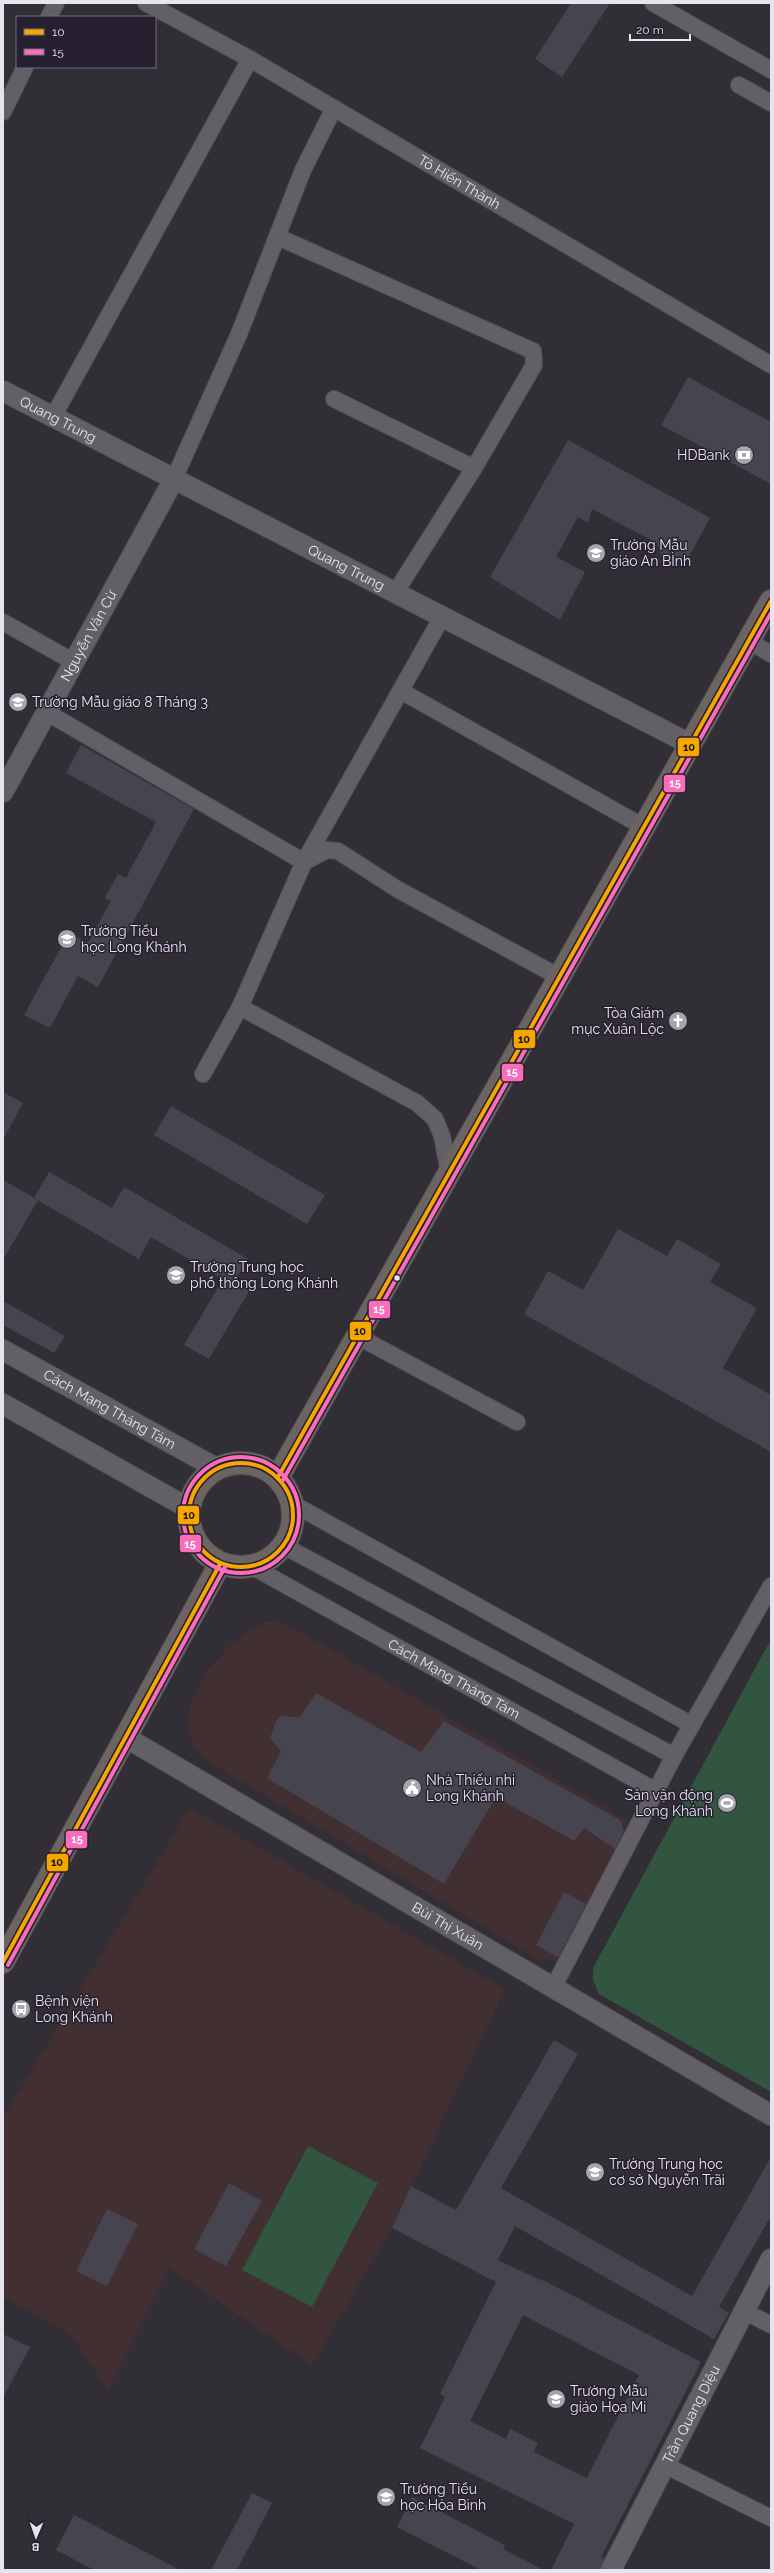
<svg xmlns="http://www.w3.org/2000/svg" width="774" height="2573" viewBox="0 0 774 2573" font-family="Raleway,sans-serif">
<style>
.commercial{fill:#412f32}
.green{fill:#31553f}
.building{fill:#46444f;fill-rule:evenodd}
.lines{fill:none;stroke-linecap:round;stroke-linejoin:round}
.minor-casing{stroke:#4f4d54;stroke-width:18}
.tertiary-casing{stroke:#4f4d54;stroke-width:22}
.primary-casing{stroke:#4f4d54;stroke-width:24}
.minor{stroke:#625f66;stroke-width:16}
.tertiary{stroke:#625f66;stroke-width:20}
.primary{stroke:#6c6460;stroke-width:22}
.bus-1-casing{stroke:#262030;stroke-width:7}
.bus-2-casing{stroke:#262030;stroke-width:7}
.bus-1{stroke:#f7a600;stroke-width:4}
.bus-2{stroke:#fb6dba;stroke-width:4}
.bus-dot{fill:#e7e4ef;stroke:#262030;stroke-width:1.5}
.labels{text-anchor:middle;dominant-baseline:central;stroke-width:3;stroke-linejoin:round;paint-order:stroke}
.street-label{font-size:14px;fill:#e7e4ef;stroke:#262030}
.poi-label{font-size:14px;fill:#e7e4ef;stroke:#262030;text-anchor:start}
.line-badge{stroke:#262030;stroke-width:1.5}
.badge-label{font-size:11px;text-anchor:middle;font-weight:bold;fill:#fff}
.pale-badge-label{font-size:11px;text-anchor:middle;font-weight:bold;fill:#111}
</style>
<rect width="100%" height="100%" fill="#312e36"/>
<g class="commercial">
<polygon points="275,1621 292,1627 624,1818 629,1843 562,1960 539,1960 201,1757 192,1744 187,1726 191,1702 205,1673 229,1646 247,1632 265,1622"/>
<polygon points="190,1808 505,1989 392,2228 312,2365 169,2268 108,2390 71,2335 3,2297 3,2117"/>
</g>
<g class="green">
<polygon points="771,1639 771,2092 599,1994 593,1980 593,1968"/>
<polygon points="308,2146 378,2183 312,2307 242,2270"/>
</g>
<g class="building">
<polygon points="571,3 610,3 562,77 535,59"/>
<polygon points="688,377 771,422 771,484 661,425"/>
<polygon points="568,440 710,518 687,560 670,564 661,556 657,543 592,509 588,523 578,517 556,557 585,572 560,620 490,577"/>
<polygon points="81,745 194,809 98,987 78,976 50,1028 24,1015 69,933 88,943 111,901 105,898 118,874 126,878 156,822 66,773"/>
<polygon points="3,1092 23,1103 3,1140"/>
<polygon points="171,1106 325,1195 307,1224 154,1135"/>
<polygon points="49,1172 112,1208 124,1187 248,1259 234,1282 249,1291 209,1359 184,1345 223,1279 151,1237 139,1259 34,1198"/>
<polygon points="3,1180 38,1200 3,1260"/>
<polygon points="618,1229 667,1256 677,1239 721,1264 710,1282 757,1308 723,1368 771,1395 771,1452 524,1314 548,1271 583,1290"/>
<polygon points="3,1301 65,1336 54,1353 3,1325"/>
<polygon points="316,1693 421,1752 444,1721 620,1820 624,1831 615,1849 584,1828 574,1841 496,1797 444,1884 267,1778 281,1751 270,1738 276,1721 281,1716 300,1717"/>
<polygon points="564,1892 586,1904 559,1956 556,1956 536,1945"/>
<path d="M554,2040L578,2054L501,2188L692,2296L771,2157V2216L719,2307L729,2313L714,2339L515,2226L498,2260L542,2281L543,2280L701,2362L601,2557L604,2558L599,2570H551L574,2524L420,2448L445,2397L440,2394L496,2282L392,2228L411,2186L456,2210ZM523,2315L639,2375L587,2478L534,2452L538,2443L510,2429L506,2439L470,2421Z"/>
<polygon points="229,2183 262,2201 226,2266 194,2249"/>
<polygon points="107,2209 138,2224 107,2286 76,2271"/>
<polygon points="3,2334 30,2347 3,2398"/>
<polygon points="252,2493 272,2503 237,2570 211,2570"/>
<polygon points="412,2497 505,2545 503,2549 544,2570 481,2570 397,2527"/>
<polygon points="74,2515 180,2570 94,2570 56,2550"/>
</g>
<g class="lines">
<defs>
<g id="minor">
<path id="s1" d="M146,3L250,59L771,365"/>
<polyline points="653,3 771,70"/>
<polyline points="49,17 56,3"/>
<polyline points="739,85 771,103"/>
<polyline points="3,112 25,67"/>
<polyline points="278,237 533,351 534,365 474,468 395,593"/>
<polyline points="334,399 474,468"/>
<polyline points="53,417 250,59"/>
<polyline points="174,479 239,334 303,170 334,108"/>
<polyline points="3,622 74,662"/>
<polyline points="749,641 771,654"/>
<polyline points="401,691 644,827"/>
<polyline points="46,712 304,862 327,850 338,851 397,889 550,972 558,979"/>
<polyline points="240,1007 417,1103 435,1119 442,1136 449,1173"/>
<polyline points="203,1074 240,1007 304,862 442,617"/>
<polyline points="357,1336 517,1422"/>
<polyline points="293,1504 692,1725"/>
<polyline points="284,1546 674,1756"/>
<path id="s2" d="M253,1567L656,1791"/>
<polyline points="553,1988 674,1756 771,1586"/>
<polyline points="744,2311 771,2325"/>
<polyline points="665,2465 771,2518"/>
</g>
<g id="tertiary">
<path id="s3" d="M3,391L690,744"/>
<path id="s4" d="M3,792L174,479"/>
<path id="s5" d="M3,1350L216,1468"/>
<polyline points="3,1404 188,1508"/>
<path id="s6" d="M125,1737L771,2115"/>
<path id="s7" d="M611,2570L771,2259"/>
</g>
<g id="primary">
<circle cx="241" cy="1515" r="52"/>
<polyline points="278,1477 771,601"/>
<polyline points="3,1962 220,1564"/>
</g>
</defs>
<use href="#minor" class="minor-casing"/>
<use href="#tertiary" class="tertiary-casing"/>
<use href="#primary" class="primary-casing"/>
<use href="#minor" class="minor"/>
<use href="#tertiary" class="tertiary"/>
<use href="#primary" class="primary"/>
<defs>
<g id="bus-1">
<circle cx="241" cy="1515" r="52"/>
<polyline points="278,1477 771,601"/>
<polyline points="3,1962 220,1564"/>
</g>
<g id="bus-2">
<circle cx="241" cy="1515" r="58"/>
<polyline points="283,1480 771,613"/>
<polyline points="8,1965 225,1567"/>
</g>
</defs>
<use href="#bus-1" class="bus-1-casing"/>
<use href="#bus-2" class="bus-2-casing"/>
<use href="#bus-1" class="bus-1"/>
<use href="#bus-2" class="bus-2"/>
</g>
<defs>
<symbol id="bank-disc" viewBox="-11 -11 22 22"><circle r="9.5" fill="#a7a4ae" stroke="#262030"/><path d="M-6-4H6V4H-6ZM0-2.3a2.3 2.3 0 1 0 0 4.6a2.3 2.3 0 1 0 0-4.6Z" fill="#fff"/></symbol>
<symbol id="school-disc" viewBox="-11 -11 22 22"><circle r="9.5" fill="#a7a4ae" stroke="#262030"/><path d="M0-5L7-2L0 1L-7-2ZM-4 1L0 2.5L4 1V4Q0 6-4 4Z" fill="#fff"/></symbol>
<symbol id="church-disc" viewBox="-11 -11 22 22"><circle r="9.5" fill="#a7a4ae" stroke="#262030"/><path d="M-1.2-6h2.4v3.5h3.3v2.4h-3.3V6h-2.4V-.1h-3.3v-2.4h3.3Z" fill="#fff"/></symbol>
<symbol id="civic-disc" viewBox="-11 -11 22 22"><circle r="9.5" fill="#a7a4ae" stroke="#262030"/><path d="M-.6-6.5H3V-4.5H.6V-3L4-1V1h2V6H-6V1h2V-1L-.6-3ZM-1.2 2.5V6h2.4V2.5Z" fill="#fff"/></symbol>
<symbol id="stadium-disc" viewBox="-11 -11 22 22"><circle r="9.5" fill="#a7a4ae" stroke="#262030"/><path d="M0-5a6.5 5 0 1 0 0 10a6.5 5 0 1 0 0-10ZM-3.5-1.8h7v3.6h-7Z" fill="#fff"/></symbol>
<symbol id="bus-disc" viewBox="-11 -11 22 22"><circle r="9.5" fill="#a7a4ae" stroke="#262030"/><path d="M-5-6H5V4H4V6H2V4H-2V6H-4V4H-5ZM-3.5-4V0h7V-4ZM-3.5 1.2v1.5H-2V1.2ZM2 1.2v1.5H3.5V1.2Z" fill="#fff"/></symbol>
</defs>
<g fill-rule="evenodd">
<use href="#bank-disc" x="733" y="444" width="22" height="22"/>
<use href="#school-disc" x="585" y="542" width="22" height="22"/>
<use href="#school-disc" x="7" y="691" width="22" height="22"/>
<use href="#school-disc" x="56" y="928" width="22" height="22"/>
<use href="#church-disc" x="667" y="1010" width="22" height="22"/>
<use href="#school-disc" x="165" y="1264" width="22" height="22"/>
<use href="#civic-disc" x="401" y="1777" width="22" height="22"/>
<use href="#stadium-disc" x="716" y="1792" width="22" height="22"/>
<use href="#bus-disc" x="10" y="1998" width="22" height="22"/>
<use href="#school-disc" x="584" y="2161" width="22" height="22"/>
<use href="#school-disc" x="545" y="2388" width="22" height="22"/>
<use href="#school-disc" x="375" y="2486" width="22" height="22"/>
</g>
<circle class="bus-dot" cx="397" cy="1278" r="3.5"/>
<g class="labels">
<g class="street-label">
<text stroke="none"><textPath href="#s1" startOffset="361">Tô Hiến Thành</textPath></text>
<text stroke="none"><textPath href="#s3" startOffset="62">Quang Trung</textPath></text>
<text stroke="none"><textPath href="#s3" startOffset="386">Quang Trung</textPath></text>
<text stroke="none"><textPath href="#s4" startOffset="178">Nguyễn Văn Cừ</textPath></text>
<text stroke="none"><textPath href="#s5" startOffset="122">Cách Mạng Tháng Tám</textPath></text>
<text stroke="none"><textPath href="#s2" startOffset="230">Cách Mạng Tháng Tám</textPath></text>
<text stroke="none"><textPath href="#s6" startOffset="374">Bùi Thị Xuân</textPath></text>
<text stroke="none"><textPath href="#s7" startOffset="175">Trần Quang Diệu</textPath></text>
</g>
<g class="poi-label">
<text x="730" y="455" text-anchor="end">HDBank</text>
<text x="610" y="545">Trường Mẫu<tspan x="610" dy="16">giáo An BÌnh</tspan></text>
<text x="32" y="702">Trường Mẫu giáo 8 Tháng 3</text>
<text x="81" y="931">Trường Tiểu<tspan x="81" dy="16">học Long Khánh</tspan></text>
<text x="664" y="1013" text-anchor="end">Tòa Giám<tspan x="664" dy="16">mục Xuân Lộc</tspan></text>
<text x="190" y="1267">Trường Trung học<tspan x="190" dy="16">phổ thông Long Khánh</tspan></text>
<text x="426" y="1780">Nhà Thiếu nhi<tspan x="426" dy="16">Long Khánh</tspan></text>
<text x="713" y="1795" text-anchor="end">Sân vận động<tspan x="713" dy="16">Long Khánh</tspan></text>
<text x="35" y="2001">Bệnh viện<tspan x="35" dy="16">Long Khánh</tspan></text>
<text x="609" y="2164">Trường Trung học<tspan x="609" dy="16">cơ sở Nguyễn Trãi</tspan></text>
<text x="570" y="2391">Trường Mẫu<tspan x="570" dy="16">giáo Họa Mi</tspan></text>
<text x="400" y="2489">Trường Tiểu<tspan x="400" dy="16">học Hòa Bình</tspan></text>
</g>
</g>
<g class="line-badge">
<rect x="677" y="737" width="23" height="20" rx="4" fill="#f7a600"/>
<rect x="663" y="774" width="23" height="19" rx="4" fill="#fb6dba"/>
<rect x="513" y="1029" width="23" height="20" rx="4" fill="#f7a600"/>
<rect x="501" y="1063" width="23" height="19" rx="4" fill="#fb6dba"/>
<rect x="368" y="1300" width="23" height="19" rx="4" fill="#fb6dba"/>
<rect x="349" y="1321" width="23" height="20" rx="4" fill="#f7a600"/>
<rect x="177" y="1505" width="23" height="20" rx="4" fill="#f7a600"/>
<rect x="179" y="1534" width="23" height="19" rx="4" fill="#fb6dba"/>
<rect x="65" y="1830" width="23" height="19" rx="4" fill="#fb6dba"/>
<rect x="46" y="1853" width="23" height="19" rx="4" fill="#f7a600"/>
</g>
<g class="badge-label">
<text x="675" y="787">15</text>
<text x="512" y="1076">15</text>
<text x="379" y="1313">15</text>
<text x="190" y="1548">15</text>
<text x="77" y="1843">15</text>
</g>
<g class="pale-badge-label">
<text x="689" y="751">10</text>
<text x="524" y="1043">10</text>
<text x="360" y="1335">10</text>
<text x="189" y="1519">10</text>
<text x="57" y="1866">10</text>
</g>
<rect width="774" height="2573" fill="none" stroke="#e7e4ef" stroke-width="8"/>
<rect x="16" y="16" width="140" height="52" fill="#262030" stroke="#736e7c"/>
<rect x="24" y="29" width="20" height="6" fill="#f7a600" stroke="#736e7c"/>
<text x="52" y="36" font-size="12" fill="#e7e4ef">10</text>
<rect x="24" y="49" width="20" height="6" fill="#fb6dba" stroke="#736e7c"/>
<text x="52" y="56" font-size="12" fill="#e7e4ef">15</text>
<g transform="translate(36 2537) rotate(182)" stroke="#262030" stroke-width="3" paint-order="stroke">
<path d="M0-3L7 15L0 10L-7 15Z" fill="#e7e4ef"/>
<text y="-6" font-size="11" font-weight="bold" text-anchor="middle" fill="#e7e4ef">B</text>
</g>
<path d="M630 34v6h60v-6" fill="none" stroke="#e7e4ef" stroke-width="2"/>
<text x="636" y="34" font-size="12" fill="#e7e4ef" stroke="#262030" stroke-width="3" paint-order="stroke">20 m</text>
</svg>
